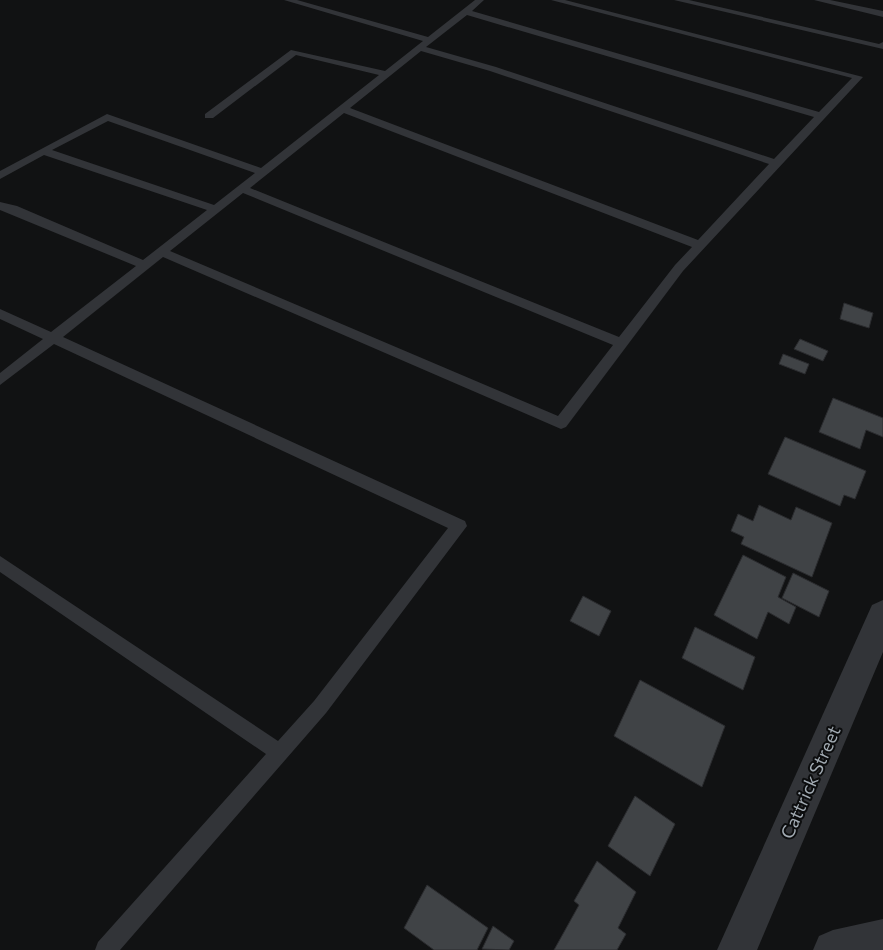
<svg xmlns="http://www.w3.org/2000/svg" width="883" height="950" viewBox="0 0 883 950" font-family="Commissioner,sans-serif">
<style>
.building{fill:#404346;stroke:#2b2c2f}
.lines{fill:none;stroke-linecap:round;stroke-linejoin:round}
.lane{fill:#323438;fill-rule:evenodd}
.street{fill:#323438;fill-rule:evenodd}
.labels{text-anchor:middle;dominant-baseline:central;stroke-width:4;stroke-linejoin:round;paint-order:stroke}
.near-street-label{font-size:18px;fill:#a3acb4;stroke:#0c0d0e}
</style>
<rect width="100%" height="100%" fill="#111213"/>
<g class="building">
<polygon points="844,303 873,313 869,328 840,319"/>
<polygon points="800,339 828,351 823,361 794,349"/>
<polygon points="783,354 809,364 805,374 779,364"/>
<polygon points="833,398 883,418 883,437 866,430 860,449 819,432"/>
<polygon points="785,437 866,471 855,499 844,495 840,506 768,474"/>
<polygon points="759,505 791,520 796,507 832,523 812,577 741,544 744,537 731,531 738,514 753,521"/>
<polygon points="743,555 786,577 778,597 796,607 789,624 768,612 757,639 714,615"/>
<polygon points="793,573 829,591 819,617 782,598"/>
<polygon points="583,596 611,611 599,636 570,621"/>
<polygon points="695,627 755,657 743,690 682,658"/>
<polygon points="640,680 725,726 702,787 614,736"/>
<polygon points="635,796 675,824 650,876 608,846"/>
<polygon points="597,861 636,892 618,928 626,934 617,950 554,950 579,905 574,901"/>
<polygon points="427,885 488,928 477,950 434,950 404,928"/>
<polygon points="493,926 514,941 509,950 482,949"/>
</g>
<g class="lines">
<g class="lane">
<path d="M284,0H297L428,37L475,0H484L472,11L819,112L852,78L551,0H565L863,77L683,271L566,427L561,429L163,257L63,337L465,521L467,526L326,713L120,950H95L98,942L266,754L0,572V556L278,741L314,701L448,528L54,344L0,385V373L43,339L0,319V309L51,332L136,266L0,210V202L17,206L143,260L207,210L44,155L0,179V171L107,114L261,168L379,75L296,55L213,118H205V114L291,50L385,71L423,41ZM467,15L814,117L774,159L496,67L426,47ZM421,51L490,71L769,164L698,240L350,108ZM344,113L692,247L675,265L619,337L250,188ZM108,121L255,173L214,205L52,150ZM243,193L613,345L558,416L170,251Z"/>
<polygon points="674,0 689,0 879,44 883,42 883,49"/>
<polygon points="814,0 830,0 883,11 883,17"/>
</g>
<g class="street">
<polygon points="883,600 883,652 757,950 717,950 872,605"/>
<polygon points="883,919 883,950 813,950 819,936 833,930"/>
</g>
</g>
<g class="labels">
<g class="near-street-label">
<text transform="translate(810 782) rotate(-66)">Cattrick Street</text>
</g>
</g>
</svg>
